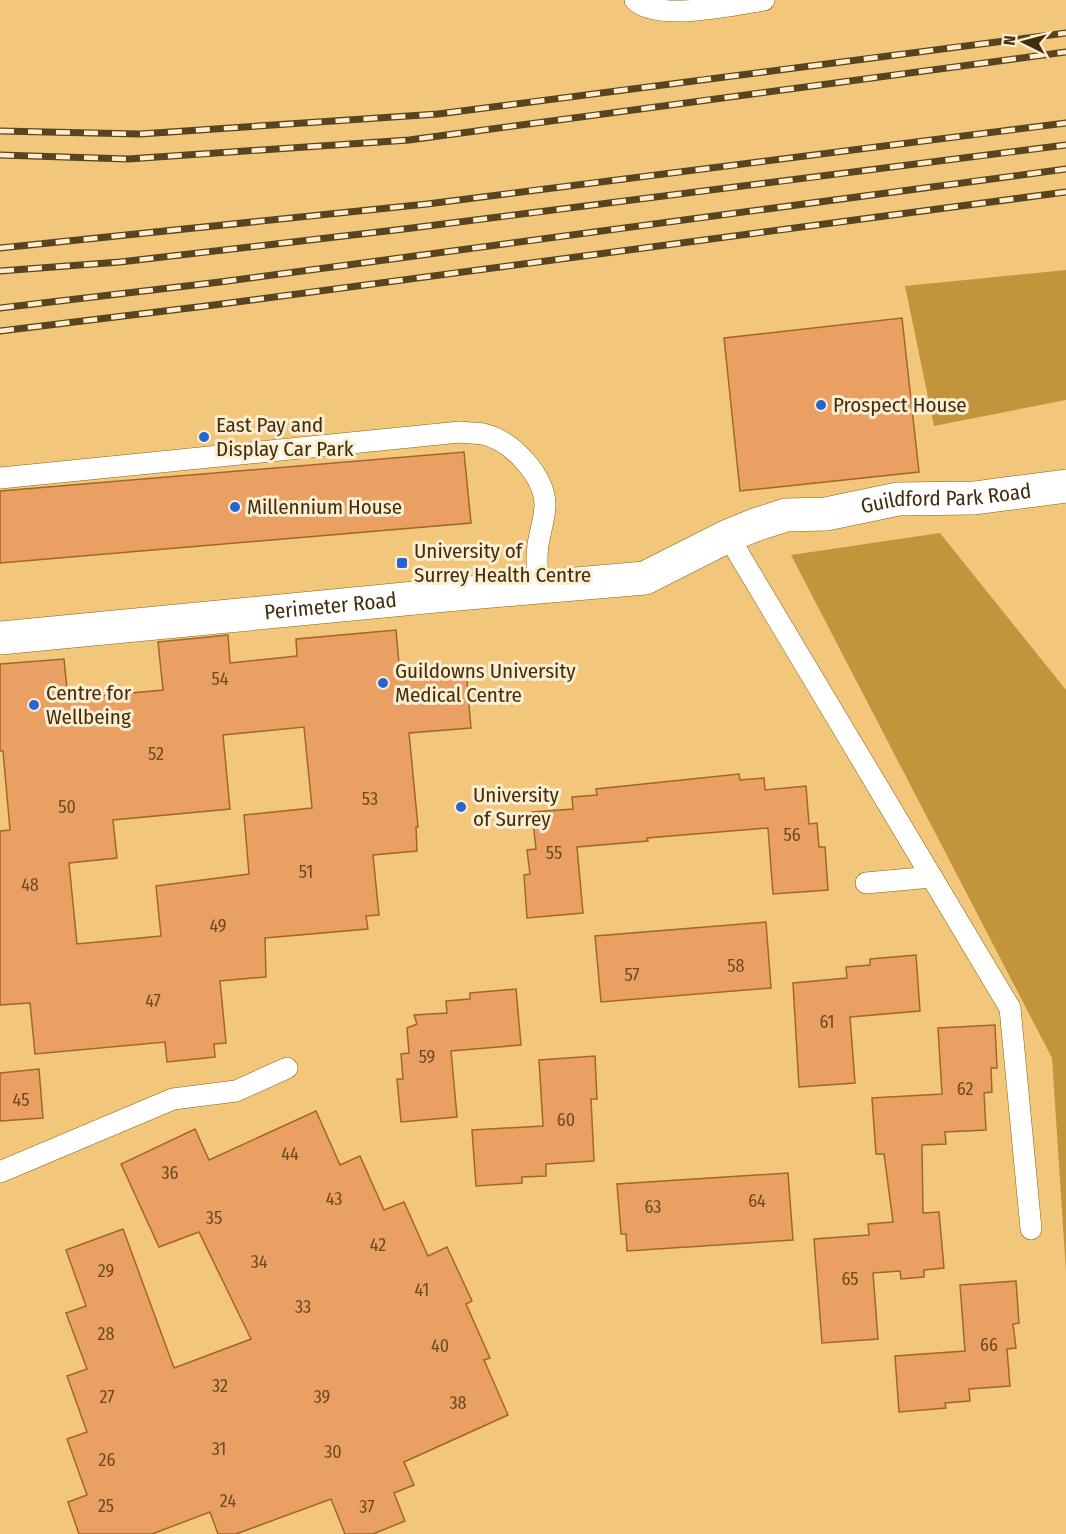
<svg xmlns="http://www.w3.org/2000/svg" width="1066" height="1534" viewBox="0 0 1066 1534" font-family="'Fira Sans Condensed',sans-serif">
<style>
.forest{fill:#c2943c}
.building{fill:#e9a062;stroke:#a2652c;stroke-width:1.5;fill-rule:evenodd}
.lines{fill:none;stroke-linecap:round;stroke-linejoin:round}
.service-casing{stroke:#8a6206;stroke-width:22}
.minor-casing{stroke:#8a6206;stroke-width:34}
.service{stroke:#fff;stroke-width:21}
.minor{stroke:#fff;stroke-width:33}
.rail-casing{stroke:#59441d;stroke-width:7}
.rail{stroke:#feedd0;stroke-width:4.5;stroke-dasharray:14;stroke-linecap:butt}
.poi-dot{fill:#2665d2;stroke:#feedd0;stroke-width:2}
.labels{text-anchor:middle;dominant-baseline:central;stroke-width:6;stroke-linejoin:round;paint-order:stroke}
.number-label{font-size:18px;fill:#6a4b23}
.poi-label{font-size:21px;fill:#402f0e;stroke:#feedd0;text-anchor:start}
.street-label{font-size:21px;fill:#402f0e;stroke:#feedd0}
</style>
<rect width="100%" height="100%" fill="#f3c77b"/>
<g class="forest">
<polygon points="1066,270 1066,400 934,426 905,286"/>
<polygon points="940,533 1066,690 1066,1272 1052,1058 791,555"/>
</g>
<g class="building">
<polygon points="902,318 919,472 740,491 724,338"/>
<polygon points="464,452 471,523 0,563 0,491"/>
<path d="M396,630L400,675L466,669L471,728L409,733L418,827H416L417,851L373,855L379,915L366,916L368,929L265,938L266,977L220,981L226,1043L214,1044L215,1057L167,1062L165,1042L35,1054L30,1003L0,1005V831L10,830L3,751H0V664L64,659L68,699L163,690L158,642L228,635L230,663L297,656L296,639ZM304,727L312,808L244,815L249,874L156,886L161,936L77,944L69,863L117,858L113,820L230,809L223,735Z"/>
<polygon points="739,774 740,780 764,778 765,790 806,786 809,824 817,823 819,847 825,847 828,890 773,894 768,828 647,838 648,841 577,847 583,913 527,918 524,875 530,874 527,850 536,849 532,812 573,809 572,797 597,795 596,789"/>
<polygon points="766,922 771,988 601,1002 595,936"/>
<polygon points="916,955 920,1011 850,1017 855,1083 799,1087 793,983 847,978 846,967 870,965 870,959"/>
<polygon points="516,989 521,1045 451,1051 457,1117 401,1122 397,1079 403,1079 401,1054 409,1053 407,1028 417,1024 414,1015 447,1013 446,1001 470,999 470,993"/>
<polygon points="995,1025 997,1068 991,1068 992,1092 984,1093 986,1130 945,1132 946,1144 922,1145 923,1213 939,1212 944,1268 924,1270 924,1277 901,1279 900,1271 873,1273 878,1339 822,1343 814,1239 869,1235 868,1224 893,1222 884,1154 876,1154 872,1098 942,1094 938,1028"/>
<polygon points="595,1056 597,1099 591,1099 594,1161 546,1164 546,1176 522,1177 522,1183 476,1186 472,1130 543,1126 539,1060"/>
<polygon points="39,1069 43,1118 0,1121 0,1073"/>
<polygon points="316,1111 340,1165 360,1156 384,1210 404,1202 428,1256 447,1247 472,1301 466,1304 490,1358 484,1360 508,1415 404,1462 414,1485 394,1493 405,1521 373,1534 345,1534 331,1499 236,1534 218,1534 210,1512 152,1534 79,1534 68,1502 87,1495 67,1439 87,1432 67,1376 87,1369 66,1313 86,1306 66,1250 123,1229 174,1368 251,1339 199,1232 159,1247 121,1164 195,1129 209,1160"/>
<polygon points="788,1173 793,1240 627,1251 626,1234 621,1234 617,1184"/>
<polygon points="1016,1281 1019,1323 1013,1324 1016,1348 1007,1349 1010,1386 969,1389 970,1401 945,1403 946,1408 899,1412 895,1356 965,1351 960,1285"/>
</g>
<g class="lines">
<defs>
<g id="service">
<path d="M635,0C657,22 734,5 764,0"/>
<path d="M0,478L460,432C468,433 476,433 483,434C511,440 544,475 545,504C545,518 540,531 538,545C536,559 537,573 539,587"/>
<polyline points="728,536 1010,1008 1031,1229"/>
<polyline points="866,883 932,877"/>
<polyline points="0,1172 173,1099 236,1091 287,1068"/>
</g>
<g id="minor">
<path id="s1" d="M0,638L446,595L645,578L728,536L755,525L786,515L826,514L898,499L974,498L1066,486"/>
</g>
</defs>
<use href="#service" class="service-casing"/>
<use href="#minor" class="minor-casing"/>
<use href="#service" class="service"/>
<use href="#minor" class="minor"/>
<defs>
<g id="rail">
<polyline points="0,131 140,134 438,114 1066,33"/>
<polyline points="0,155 128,159 409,140 1066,52"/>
<polyline points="0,248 427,204 1066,123"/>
<polyline points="0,271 120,262 404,229 1066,145"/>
<polyline points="0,308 220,282 1066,169"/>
<polyline points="0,331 214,305 1066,192"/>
</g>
</defs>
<use href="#rail" class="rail-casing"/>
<use href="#rail" class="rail"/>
</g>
<g class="poi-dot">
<circle cx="821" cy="405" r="6"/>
<circle cx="204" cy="437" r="6"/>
<circle cx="235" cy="507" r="6"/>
<rect x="396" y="557" width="12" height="12" rx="3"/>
<circle cx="383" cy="683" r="6"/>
<circle cx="34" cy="705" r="6"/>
<circle cx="461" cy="807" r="6"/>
</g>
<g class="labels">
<g class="number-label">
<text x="220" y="679">54</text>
<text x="156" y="754">52</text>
<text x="370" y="799">53</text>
<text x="67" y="807">50</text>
<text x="792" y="835">56</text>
<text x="554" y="853">55</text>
<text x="306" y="872">51</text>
<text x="30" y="885">48</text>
<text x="218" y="926">49</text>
<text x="736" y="966">58</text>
<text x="632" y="975">57</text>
<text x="153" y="1001">47</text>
<text x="827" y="1022">61</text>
<text x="427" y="1057">59</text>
<text x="965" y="1089">62</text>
<text x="21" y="1100">45</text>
<text x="566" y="1120">60</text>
<text x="290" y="1154">44</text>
<text x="170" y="1173">36</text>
<text x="334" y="1199">43</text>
<text x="757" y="1201">64</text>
<text x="653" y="1207">63</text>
<text x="214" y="1218">35</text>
<text x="378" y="1245">42</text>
<text x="259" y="1262">34</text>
<text x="106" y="1271">29</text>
<text x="850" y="1279">65</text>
<text x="422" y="1290">41</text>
<text x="303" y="1307">33</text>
<text x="106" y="1334">28</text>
<text x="989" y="1345">66</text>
<text x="440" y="1346">40</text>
<text x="220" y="1386">32</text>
<text x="107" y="1397">27</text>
<text x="322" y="1397">39</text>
<text x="458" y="1403">38</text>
<text x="219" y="1449">31</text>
<text x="333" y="1452">30</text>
<text x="107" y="1460">26</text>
<text x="228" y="1501">24</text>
<text x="106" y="1506">25</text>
<text x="367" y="1507">37</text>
</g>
<g class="poi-label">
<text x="833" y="405">Prospect House</text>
<text x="216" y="425">East Pay and<tspan x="216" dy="24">Display Car Park</tspan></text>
<text x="247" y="507">Millennium House</text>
<text x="414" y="551">University of<tspan x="414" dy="24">Surrey Health Centre</tspan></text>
<text x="395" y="671">Guildowns University<tspan x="395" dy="24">Medical Centre</tspan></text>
<text x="46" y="693">Centre for<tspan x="46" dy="24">Wellbeing</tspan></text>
<text x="473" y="795">University<tspan x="473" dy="24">of Surrey</tspan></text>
</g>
<g class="street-label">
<text stroke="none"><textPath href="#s1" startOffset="964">Guildford Park Road</textPath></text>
<text stroke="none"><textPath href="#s1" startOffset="332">Perimeter Road</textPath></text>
</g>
</g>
<g transform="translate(1024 42) rotate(276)" stroke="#feedd0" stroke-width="4.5" paint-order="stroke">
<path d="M0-4.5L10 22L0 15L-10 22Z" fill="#402f0e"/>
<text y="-9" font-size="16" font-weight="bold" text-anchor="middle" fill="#402f0e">N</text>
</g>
</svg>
